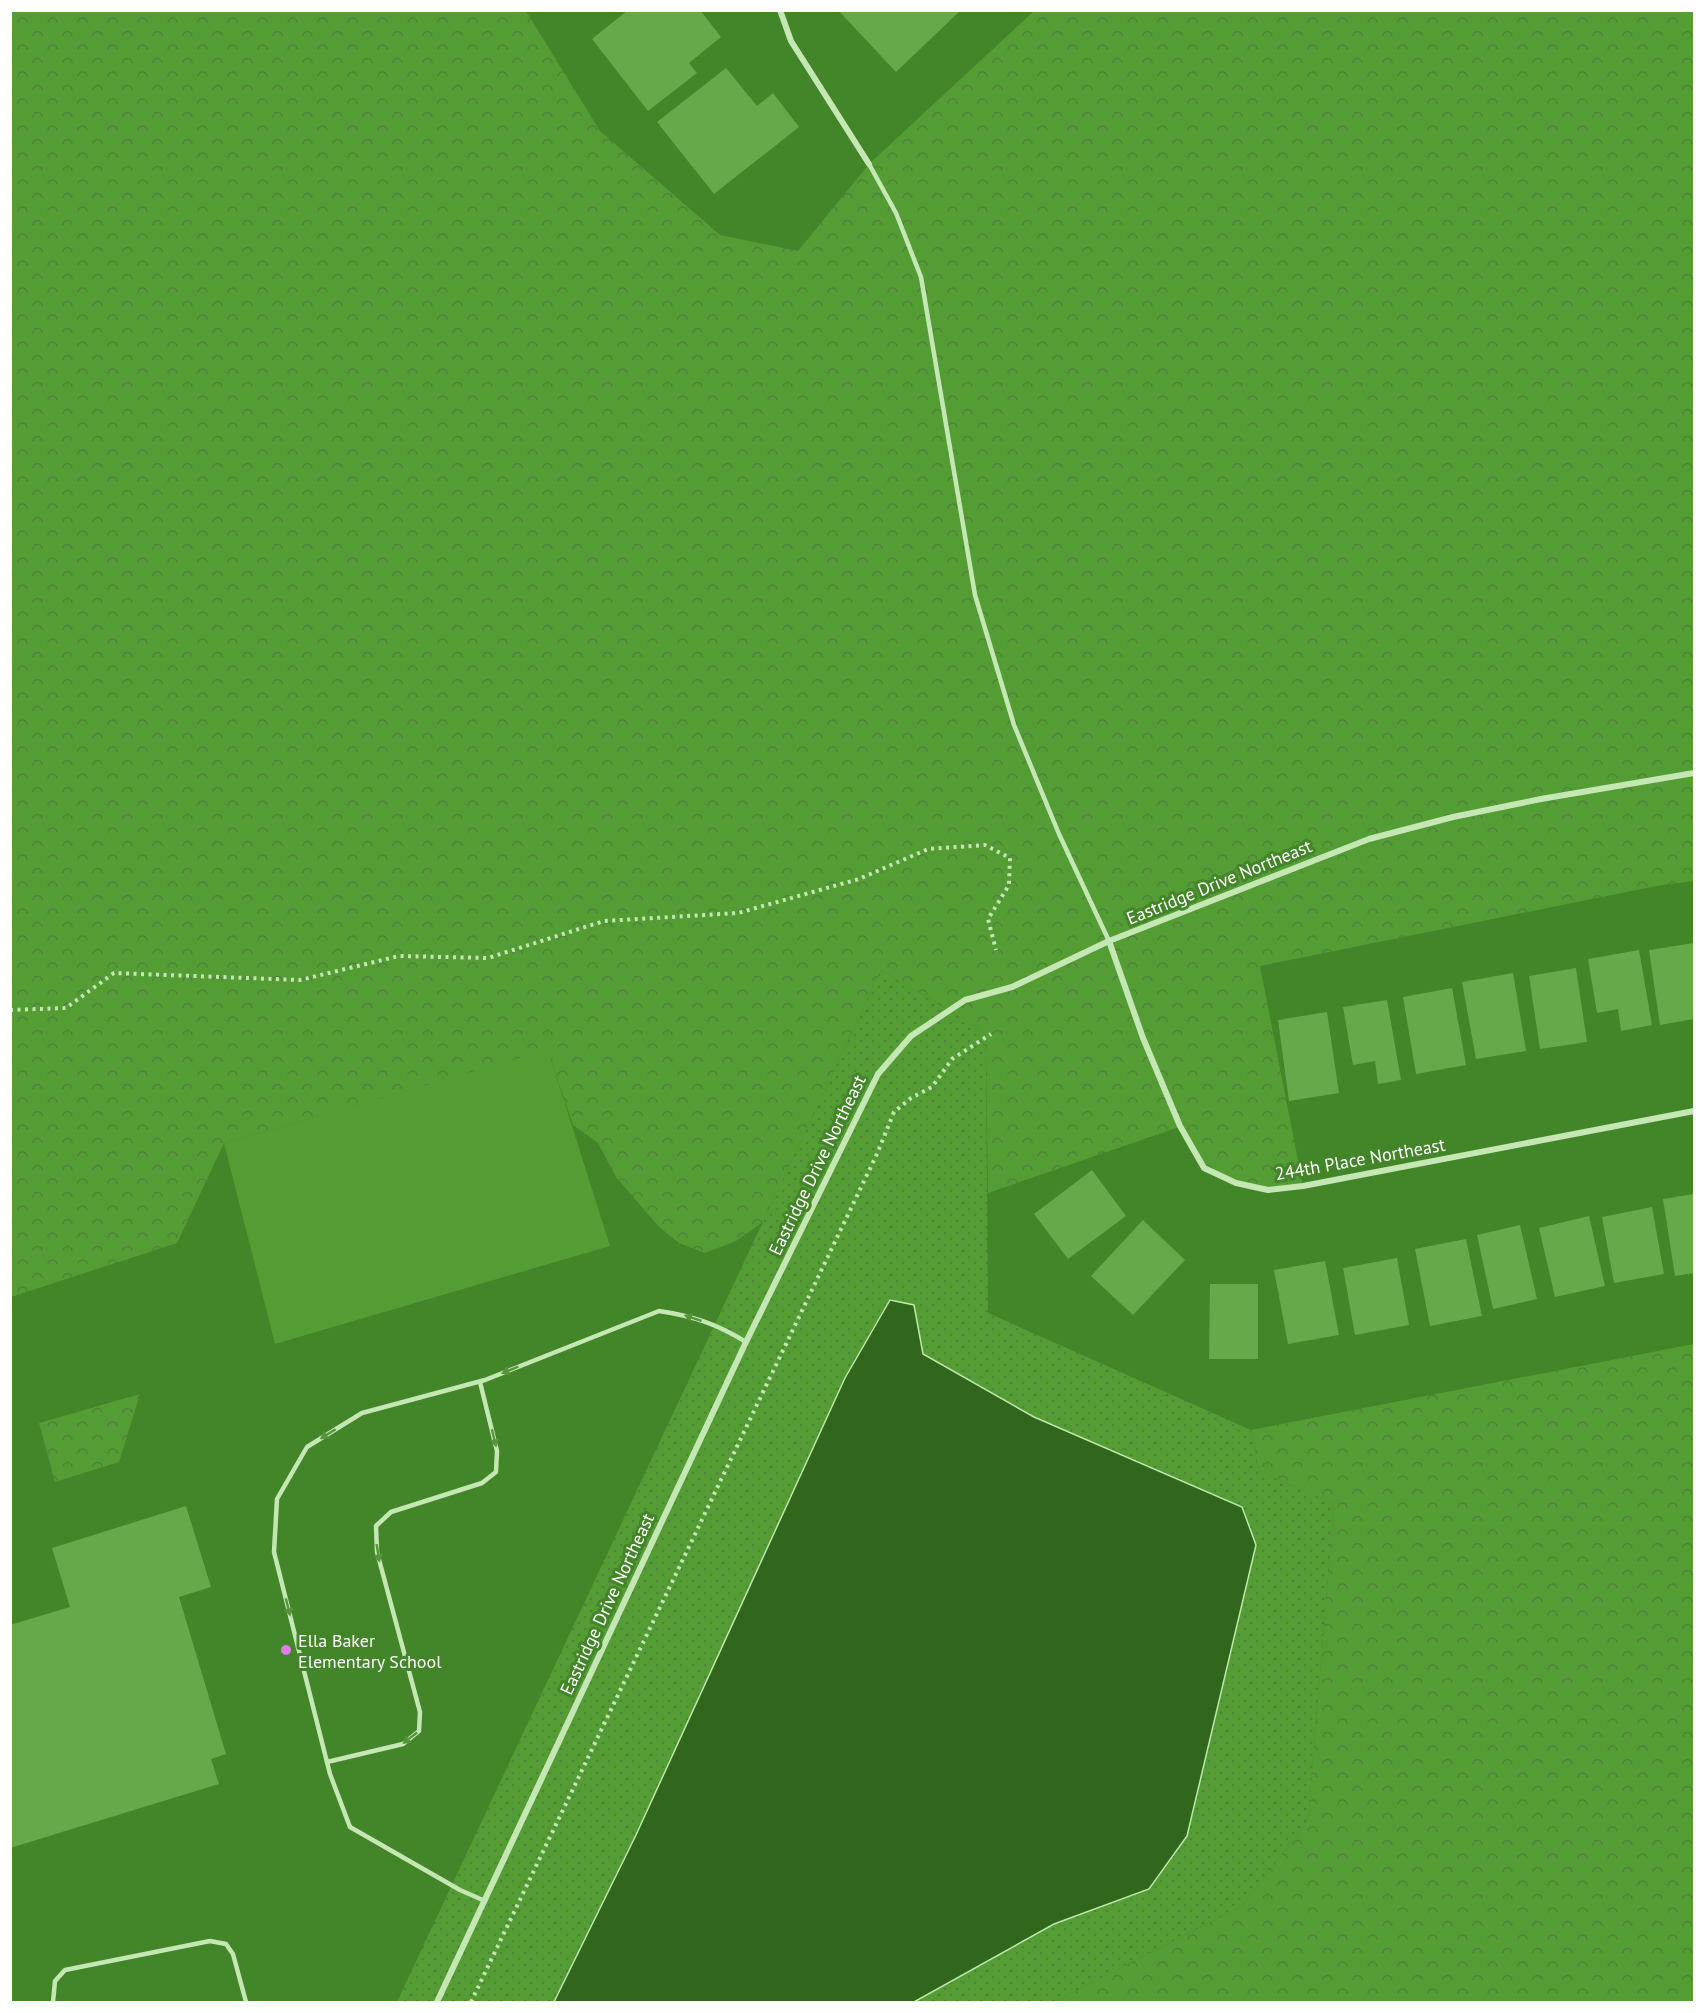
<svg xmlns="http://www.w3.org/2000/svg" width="1705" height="2013" viewBox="0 0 1705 2013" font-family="'PT Sans',sans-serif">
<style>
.grass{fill:url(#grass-dots)}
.forest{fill:url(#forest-crowns)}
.garden{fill:#539d34}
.water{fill:#31661d;stroke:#bde8a9;stroke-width:1.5}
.building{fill:#65a94a}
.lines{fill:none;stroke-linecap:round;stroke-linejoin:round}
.path{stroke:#c4e7b4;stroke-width:4;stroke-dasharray:3 4.5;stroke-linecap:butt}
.service{stroke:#c4e7b4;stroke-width:4.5}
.minor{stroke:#c4e7b4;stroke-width:6}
.oneway{fill:#56943e}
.poi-dot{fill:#df7cee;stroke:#438529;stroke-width:2}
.labels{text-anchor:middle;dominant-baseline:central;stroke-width:6;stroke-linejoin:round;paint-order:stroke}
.street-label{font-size:18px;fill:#fff;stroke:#438529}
.poi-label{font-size:18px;fill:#fff;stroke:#438529;text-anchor:start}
</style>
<defs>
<pattern id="grass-dots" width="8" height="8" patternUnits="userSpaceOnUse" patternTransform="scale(1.5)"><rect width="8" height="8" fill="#539d34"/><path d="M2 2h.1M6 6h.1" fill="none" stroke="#51813c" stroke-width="1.8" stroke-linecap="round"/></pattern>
<pattern id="forest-crowns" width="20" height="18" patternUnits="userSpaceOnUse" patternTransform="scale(1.5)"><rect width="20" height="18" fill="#539d34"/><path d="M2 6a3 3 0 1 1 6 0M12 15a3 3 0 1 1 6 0" fill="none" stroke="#51813c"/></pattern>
</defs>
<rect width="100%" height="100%" fill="#438529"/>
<polygon class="grass" points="881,970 977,1027 986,1053 988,1313 1251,1430 1259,1471 1334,1504 1308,1821 1242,1906 1054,2002 397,2002"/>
<g class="forest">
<polygon points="11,11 526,11 600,131 720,235 798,251 869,164 1034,11 1694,11 1694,881 1656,886 1260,966 1303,1186 1268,1190 1236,1183 1204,1168 1179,1127 988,1193 986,1053 977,1027 881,970 763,1222 736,1241 705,1253 679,1243 658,1226 616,1177 598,1143 573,1125 548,1051 224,1143 177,1243 11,1297"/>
<polygon points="1694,1344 1694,2002 1054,2002 1242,1906 1308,1821 1334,1504 1259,1471 1251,1430"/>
<polygon points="140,1394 119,1462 55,1482 39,1423"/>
</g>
<polygon class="garden" points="548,1050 610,1246 275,1344 224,1143"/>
<polygon class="water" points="890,1300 914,1305 923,1354 1034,1417 1242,1507 1256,1545 1187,1836 1149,1889 1054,1924 914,2002 554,2002 636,1835 845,1378"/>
<g class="building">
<polygon points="628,10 700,10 721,37 689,63 697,73 648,111 592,39"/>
<polygon points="838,10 961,10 896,72"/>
<polygon points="726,68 757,106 773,93 799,127 714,194 657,122"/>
<polygon points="1694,943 1694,1019 1660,1025 1649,950"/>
<polygon points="1639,950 1652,1025 1621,1031 1618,1009 1597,1013 1588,959"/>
<polygon points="1576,968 1587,1042 1540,1049 1529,976"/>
<polygon points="1513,973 1526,1051 1476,1059 1462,982"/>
<polygon points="1452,988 1466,1065 1416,1074 1403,997"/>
<polygon points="1387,1000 1401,1080 1378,1084 1375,1061 1353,1065 1343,1007"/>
<polygon points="1327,1012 1339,1093 1289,1101 1278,1020"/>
<polygon points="1092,1170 1126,1216 1068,1259 1034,1214"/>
<polygon points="1694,1194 1694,1273 1675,1276 1663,1199"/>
<polygon points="1652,1207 1664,1274 1614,1283 1602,1217"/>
<polygon points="1589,1216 1605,1286 1555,1297 1539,1228"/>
<polygon points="1143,1220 1185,1260 1133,1315 1091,1276"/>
<polygon points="1520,1225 1537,1299 1493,1309 1477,1235"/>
<polygon points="1466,1239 1482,1316 1430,1326 1415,1249"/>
<polygon points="1397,1258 1409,1325 1355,1335 1343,1268"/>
<polygon points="1325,1261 1339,1335 1288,1344 1274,1270"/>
<polygon points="1210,1284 1258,1284 1258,1359 1209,1359"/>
<polygon points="186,1506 211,1587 179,1597 226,1754 211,1759 219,1784 10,1848 10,1625 70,1607 52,1548"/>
</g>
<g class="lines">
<g class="path">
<polyline points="10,1010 66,1008 114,973 300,980 399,956 488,958 604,921 738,913 859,879 928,849 985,845 1010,858 1009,885 988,919 996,950"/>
<polyline points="471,2002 877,1154 894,1112 911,1098 932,1087 952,1059 991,1034"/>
</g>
<g class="service">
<polyline points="869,164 896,213 921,277 975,595 1014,725 1059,834 1109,941"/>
<polyline points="327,1762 403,1744 419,1731 420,1712 377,1552 376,1526 391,1512 482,1483 496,1472 497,1451 480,1382"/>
<path d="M485,1901L460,1890L350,1827L330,1774L274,1552L277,1499L307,1447L362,1413L485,1380L659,1311C693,1316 717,1324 746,1342"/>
<polyline points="53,2002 55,1981 65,1970 210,1941 226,1944 233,1954 246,2002"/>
</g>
<g class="minor">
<polyline points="780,10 791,41 869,164"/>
<polyline points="1109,941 1143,1038 1180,1126 1204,1168 1236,1183 1268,1190 1303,1186 1694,1111"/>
<polyline points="437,2002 746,1342 878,1074 911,1036 965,1000 1012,987 1109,941 1369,839 1453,817 1541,799 1694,773"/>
</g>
</g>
<defs><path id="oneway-solid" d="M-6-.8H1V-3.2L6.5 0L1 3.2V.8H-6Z" transform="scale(1.5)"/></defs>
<g class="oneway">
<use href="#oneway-solid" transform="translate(693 1318) rotate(-162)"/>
<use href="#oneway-solid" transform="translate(510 1370) rotate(158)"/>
<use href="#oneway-solid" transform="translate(328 1434) rotate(148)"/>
<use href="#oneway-solid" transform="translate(494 1438) rotate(76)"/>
<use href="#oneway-solid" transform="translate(378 1553) rotate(81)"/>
<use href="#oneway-solid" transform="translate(288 1607) rotate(76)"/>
<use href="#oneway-solid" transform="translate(410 1738) rotate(142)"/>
</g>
<circle class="poi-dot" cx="286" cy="1650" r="6"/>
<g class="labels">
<g class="street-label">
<text transform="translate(1219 882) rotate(-22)">Eastridge Drive Northeast</text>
<text transform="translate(1360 1159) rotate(-10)">244th Place Northeast</text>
<text transform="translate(817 1165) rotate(-64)">Eastridge Drive Northeast</text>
<text transform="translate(607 1604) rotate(-65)">Eastridge Drive Northeast</text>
</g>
<g class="poi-label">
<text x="298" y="1640">Ella Baker<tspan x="298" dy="21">Elementary School</tspan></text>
</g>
</g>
<rect width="1705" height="2013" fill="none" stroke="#ffffff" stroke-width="24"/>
</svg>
